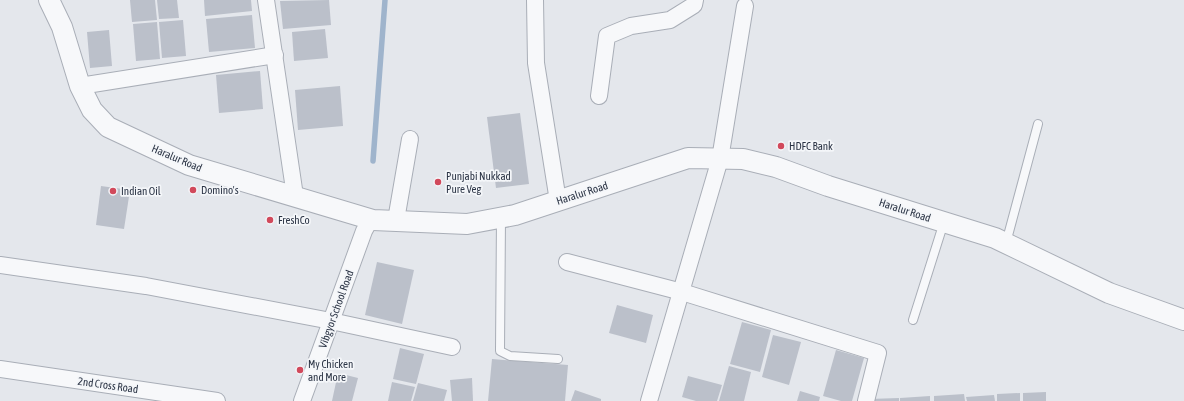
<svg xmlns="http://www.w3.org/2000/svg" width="1184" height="401" viewBox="0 0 1184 401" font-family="'Asap Condensed',sans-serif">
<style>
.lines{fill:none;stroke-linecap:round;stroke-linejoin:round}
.stream{stroke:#9fb4cc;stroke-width:5.5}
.building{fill:#bbc0ca}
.service-casing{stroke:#a9aeb7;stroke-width:10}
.minor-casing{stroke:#a9aeb7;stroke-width:18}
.tertiary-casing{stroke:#a9aeb7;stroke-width:22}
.service{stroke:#f7f8fa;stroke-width:8}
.minor{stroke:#f7f8fa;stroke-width:16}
.tertiary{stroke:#f7f8fa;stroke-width:20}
.poi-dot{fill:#d1495b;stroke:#f4f6f9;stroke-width:1.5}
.labels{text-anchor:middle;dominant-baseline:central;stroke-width:3.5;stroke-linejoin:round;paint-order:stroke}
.poi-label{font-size:11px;fill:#2b3445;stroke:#f4f6f9;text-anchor:start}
.street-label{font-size:11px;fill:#2b3445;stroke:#f4f6f9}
</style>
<rect width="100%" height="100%" fill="#e4e7ec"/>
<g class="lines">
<polyline class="stream" points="373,161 385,0"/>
</g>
<g class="building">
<polygon points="130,0 155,0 157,20 132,22"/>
<polygon points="157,0 177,0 179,18 159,19"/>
<polygon points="204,0 251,0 252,11 205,16"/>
<polygon points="329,0 331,25 283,29 280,1"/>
<polygon points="252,15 255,48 209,52 206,19"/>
<polygon points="183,20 186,56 162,58 159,22"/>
<polygon points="157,22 160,59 136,61 133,24"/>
<polygon points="325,29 328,58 294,61 292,32"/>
<polygon points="109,30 112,66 90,68 87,32"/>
<polygon points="260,71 263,109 219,113 216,75"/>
<polygon points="340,86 343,126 298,130 295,90"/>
<polygon points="520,113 529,184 496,188 487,117"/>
<polygon points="101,186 130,190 124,229 96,225"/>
<polygon points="377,262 414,270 402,324 365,315"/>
<polygon points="617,305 653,315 646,343 609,333"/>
<polygon points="742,322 771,330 760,372 730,364"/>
<polygon points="773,335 801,342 789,385 762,377"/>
<polygon points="400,348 424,354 416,384 393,379"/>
<polygon points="836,350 864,358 852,401 841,401 823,396"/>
<polygon points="492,359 568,365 565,401 488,401"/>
<polygon points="729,366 751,372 744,401 719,401"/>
<polygon points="338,373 358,378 352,401 332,401"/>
<polygon points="688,376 722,385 717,401 696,401 682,397"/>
<polygon points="472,378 473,401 452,401 450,380"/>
<polygon points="392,382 415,387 411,401 388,401"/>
<polygon points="418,383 447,390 444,401 413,401"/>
<polygon points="575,390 601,399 601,401 571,401"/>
<polygon points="800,391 820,397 819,401 797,401"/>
<polygon points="1046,392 1046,401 1023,401 1023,393"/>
<polygon points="1020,393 1020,401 997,401 997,394"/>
<polygon points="964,394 965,401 934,401 934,396"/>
<polygon points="994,395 995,401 967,401 966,397"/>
<polygon points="930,396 930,401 900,401 900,398"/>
<polygon points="899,398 899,401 869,401 869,399"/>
</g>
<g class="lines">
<defs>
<g id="service">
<polyline points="501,218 500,351 510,356 558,359"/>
<polyline points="1006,243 1038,124"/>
<polyline points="913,320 944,222"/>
</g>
<g id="minor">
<polyline points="266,0 295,196"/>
<polyline points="535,0 536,63 558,201"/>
<polyline points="80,86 275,55"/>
<polyline points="599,96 607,36 631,26 670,20 694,5 695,0"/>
<polyline points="396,220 410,139"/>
<polyline points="567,262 682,292 878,353 866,401"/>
<polyline points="0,265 146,286 331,321 452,347"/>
<polyline points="0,369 217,401"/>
<polyline points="302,401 364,231 370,220 373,220"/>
<polyline points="649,401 720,159 745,6"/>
</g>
<polyline id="tertiary" points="49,0 62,27 80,86 92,110 108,127 189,165 373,220 467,224 515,215 688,158 743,159 776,167 828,186 995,238 1109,293 1184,320"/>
</defs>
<use href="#service" class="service-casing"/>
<use href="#minor" class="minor-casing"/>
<use href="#tertiary" class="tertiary-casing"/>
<use href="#service" class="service"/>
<use href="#minor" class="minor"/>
<use href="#tertiary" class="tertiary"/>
</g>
<g class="poi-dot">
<circle cx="781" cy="146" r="4"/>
<circle cx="438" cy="182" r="4"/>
<circle cx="193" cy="190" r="4"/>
<circle cx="113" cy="191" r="4"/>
<circle cx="270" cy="220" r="4"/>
<circle cx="300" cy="370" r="4"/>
</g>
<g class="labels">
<g class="poi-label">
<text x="789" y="146">HDFC Bank</text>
<text x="446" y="176">Punjabi Nukkad<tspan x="446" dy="13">Pure Veg</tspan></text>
<text x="201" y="190">Domino's</text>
<text x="121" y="191">Indian Oil</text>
<text x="278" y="220">FreshCo</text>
<text x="308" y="364">My Chicken<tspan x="308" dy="13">and More</tspan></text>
</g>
<g class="street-label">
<text transform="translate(177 158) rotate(23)">Haralur Road</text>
<text transform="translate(582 193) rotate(-18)">Haralur Road</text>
<text transform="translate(905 210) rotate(18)">Haralur Road</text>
<text transform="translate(336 309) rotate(-70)">Vibgyor School Road</text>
<text transform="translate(108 385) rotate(8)">2nd Cross Road</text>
</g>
</g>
</svg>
